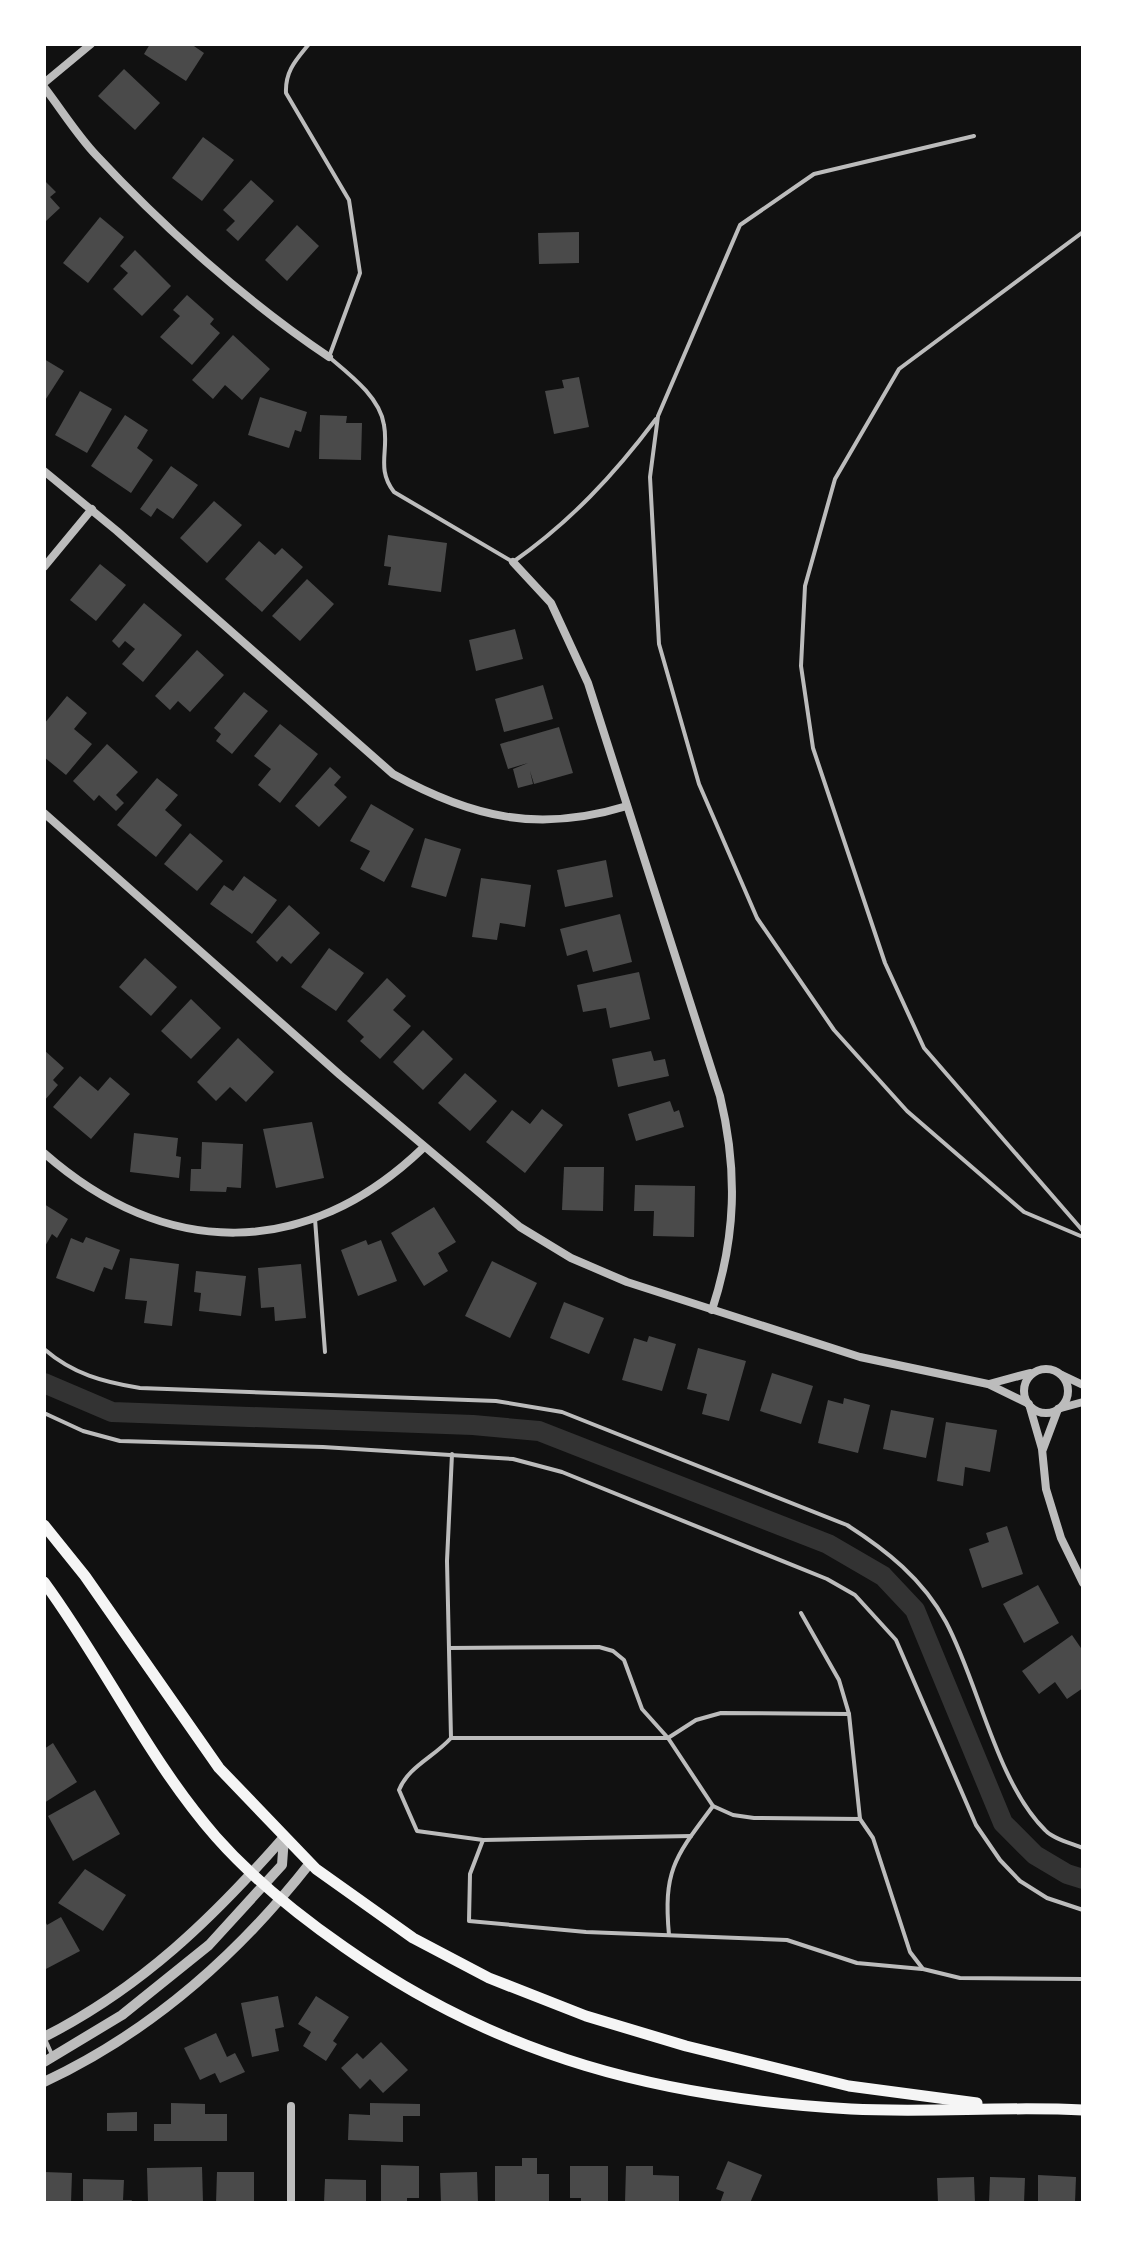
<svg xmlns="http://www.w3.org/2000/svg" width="1127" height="2247" viewBox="0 0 1127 2247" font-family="Signika,sans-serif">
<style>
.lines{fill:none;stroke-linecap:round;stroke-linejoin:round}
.canal{stroke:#333;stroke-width:20}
.building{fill:#4a4a4a}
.service{stroke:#bcbcbc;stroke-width:4}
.minor{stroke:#bcbcbc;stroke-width:8}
.tertiary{stroke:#bcbcbc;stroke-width:10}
.secondary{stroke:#f5f5f5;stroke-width:11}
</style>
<rect width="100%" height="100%" fill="#111"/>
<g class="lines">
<polyline class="canal" points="44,1383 112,1412 473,1425 539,1431 828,1544 883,1576 915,1610 1003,1823 1035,1855 1067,1874 1083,1879"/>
</g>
<g class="building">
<polygon points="150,44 191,44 204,53 186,81 144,54"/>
<polygon points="124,69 160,103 135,130 98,96"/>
<polygon points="203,137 234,160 202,201 172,178"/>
<polygon points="44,180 56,192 50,197 60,208 46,221"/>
<polygon points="251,180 274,201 238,241 226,230 235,221 223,210"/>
<polygon points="100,217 124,237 88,283 63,263"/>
<polygon points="297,225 319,246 287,281 265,260"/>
<polygon points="579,232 579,263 539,264 538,233"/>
<polygon points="135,250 171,286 142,316 113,289 128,273 120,266"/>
<polygon points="187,295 214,319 210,324 220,333 192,365 160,337 180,316 173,310"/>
<polygon points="233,335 270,369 242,400 225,385 213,399 192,380"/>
<polygon points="44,359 64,371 44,402"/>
<polygon points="579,377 589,427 554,434 545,391 564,388 562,380"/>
<polygon points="80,391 112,409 87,453 55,435"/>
<polygon points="260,397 307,412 301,432 295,430 289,448 248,435"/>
<polygon points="125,415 148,430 137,448 153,460 131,493 91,466"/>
<polygon points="320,415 347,416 346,423 362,423 361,460 319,459"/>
<polygon points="171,466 198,485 173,519 157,508 151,517 140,509"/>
<polygon points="214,501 242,525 207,563 180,538"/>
<polygon points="388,535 447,543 441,592 388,585 391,567 384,566"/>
<polygon points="259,541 275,555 282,548 303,567 262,612 225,579"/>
<polygon points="100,564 126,585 96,621 70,600"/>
<polygon points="307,579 334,604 300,641 272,616"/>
<polygon points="144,603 182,635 143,682 122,664 135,649 125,641 119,648 112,641"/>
<polygon points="515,629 523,659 476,671 469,640"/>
<polygon points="197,650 224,675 190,712 178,701 170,710 155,696"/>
<polygon points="543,685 553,719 504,732 495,699"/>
<polygon points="244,692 268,711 232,754 216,741 221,734 214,728"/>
<polygon points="67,696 87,713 74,729 92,744 66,775 44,757 44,724"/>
<polygon points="280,724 318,754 280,803 258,785 271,769 254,756"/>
<polygon points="559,727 573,773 534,784 530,771 533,784 518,788 513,769 528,763 508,769 500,744"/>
<polygon points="107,744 138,772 116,795 124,803 116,811 99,795 94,801 73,781"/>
<polygon points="330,767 341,777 334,785 347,797 319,827 295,806"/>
<polygon points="157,778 178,795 165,810 182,825 156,857 117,825"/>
<polygon points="371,804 414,829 384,882 360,869 370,851 350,841"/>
<polygon points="190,833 223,861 197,891 164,864"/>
<polygon points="425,838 461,849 446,897 411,887"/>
<polygon points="606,860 613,897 565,907 557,870"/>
<polygon points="244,876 277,900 252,934 210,904 224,885 233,891"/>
<polygon points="481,878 531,885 525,927 500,923 497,940 472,937"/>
<polygon points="289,905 320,933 291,964 282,956 277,962 256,942"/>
<polygon points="620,914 632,962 593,972 587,950 567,956 560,929"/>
<polygon points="329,948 364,973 336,1011 301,987"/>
<polygon points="145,958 177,987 151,1016 119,987"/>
<polygon points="639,972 650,1019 610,1028 606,1008 583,1012 577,985"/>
<polygon points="387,978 406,996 393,1010 411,1026 380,1059 360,1041 364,1037 347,1021"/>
<polygon points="191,999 221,1028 191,1059 161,1031"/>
<polygon points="423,1030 453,1059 423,1090 393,1062"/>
<polygon points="238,1038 274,1072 246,1102 230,1087 216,1101 197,1082"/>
<polygon points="44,1050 64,1068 53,1080 58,1085 44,1101"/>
<polygon points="651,1051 654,1061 665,1059 669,1076 618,1087 612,1059"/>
<polygon points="465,1073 497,1101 470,1131 438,1103"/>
<polygon points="80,1076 98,1091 110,1077 130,1094 91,1139 53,1107"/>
<polygon points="670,1101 674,1112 679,1110 684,1127 636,1141 628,1114"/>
<polygon points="542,1109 563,1125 525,1173 486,1142 512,1110 530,1124"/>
<polygon points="312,1122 324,1178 276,1188 263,1129"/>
<polygon points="134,1133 178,1138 176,1156 181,1157 179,1178 130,1172"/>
<polygon points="202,1142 243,1144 241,1188 227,1187 226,1192 190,1191 191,1169 201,1169"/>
<polygon points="564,1167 604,1167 603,1211 562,1210"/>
<polygon points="635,1185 695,1186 694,1237 653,1236 654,1211 634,1211"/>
<polygon points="44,1204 68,1219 57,1238 52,1234 44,1248"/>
<polygon points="434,1207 456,1242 438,1253 448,1271 424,1286 391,1233"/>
<polygon points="86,1237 120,1250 112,1270 104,1267 94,1292 56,1278 71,1238 83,1243"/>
<polygon points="366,1240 368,1245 381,1240 397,1281 358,1296 341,1250"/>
<polygon points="130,1258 179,1264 172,1326 144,1323 147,1301 125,1299"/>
<polygon points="492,1261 537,1283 510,1338 465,1316"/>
<polygon points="301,1264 306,1318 275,1321 274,1307 261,1308 258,1268"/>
<polygon points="196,1271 246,1276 241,1316 199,1311 201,1293 194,1292"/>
<polygon points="564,1302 604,1318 589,1354 550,1338"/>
<polygon points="649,1336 676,1344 662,1391 622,1380 634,1338 647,1342"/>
<polygon points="698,1348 746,1361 729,1421 702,1414 707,1394 687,1389"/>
<polygon points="772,1373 813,1386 801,1424 760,1411"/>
<polygon points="844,1398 870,1405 858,1453 818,1443 828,1400 843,1404"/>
<polygon points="891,1410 934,1418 926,1458 883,1449"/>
<polygon points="946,1422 997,1430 990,1472 965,1467 963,1486 937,1481"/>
<polygon points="1007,1526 1023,1574 982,1588 969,1549 989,1542 986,1533"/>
<polygon points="1038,1585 1059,1623 1024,1643 1003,1604"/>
<polygon points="1072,1635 1083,1651 1083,1688 1067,1699 1055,1682 1039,1694 1022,1671"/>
<polygon points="53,1743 77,1782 44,1803 44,1749"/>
<polygon points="95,1790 120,1834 73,1861 48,1816"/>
<polygon points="85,1869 126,1895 103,1931 58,1903"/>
<polygon points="61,1917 80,1951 44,1970 44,1919 47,1925"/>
<polygon points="278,1996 284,2027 275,2029 279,2051 252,2057 241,2003"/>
<polygon points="316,1996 349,2017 333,2041 337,2044 326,2061 303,2046 311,2032 298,2024"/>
<polygon points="216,2033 227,2057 235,2053 245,2072 220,2083 215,2073 200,2080 184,2048"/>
<polygon points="381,2042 408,2070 383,2093 370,2079 360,2089 341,2068 357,2053 363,2059"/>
<polygon points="171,2103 205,2104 205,2114 227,2114 227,2141 154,2141 154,2124 171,2124"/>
<polygon points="370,2103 420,2104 420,2116 403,2116 403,2142 348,2140 349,2114 370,2115"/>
<polygon points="137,2112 137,2131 107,2131 107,2113"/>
<polygon points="522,2158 537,2158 537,2174 549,2174 549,2203 495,2203 495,2166 522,2166"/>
<polygon points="728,2161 762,2175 750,2203 720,2203 724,2192 716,2189"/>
<polygon points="381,2165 419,2166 419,2198 407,2198 407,2203 381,2203"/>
<polygon points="570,2166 608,2166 608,2203 581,2203 581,2198 570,2198"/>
<polygon points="626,2166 653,2166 653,2175 679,2176 679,2203 625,2203"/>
<polygon points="202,2167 203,2203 148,2203 147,2168"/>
<polygon points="44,2172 72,2173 71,2203 44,2203"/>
<polygon points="217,2172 254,2172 254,2203 216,2203"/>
<polygon points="477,2172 478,2203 441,2203 440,2173"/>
<polygon points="1038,2175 1076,2177 1075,2203 1038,2203"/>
<polygon points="974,2177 975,2203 938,2203 937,2178"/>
<polygon points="990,2177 1025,2178 1024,2203 989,2203"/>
<polygon points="83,2179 124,2180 123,2200 132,2200 131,2203 83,2203"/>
<polygon points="325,2179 366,2180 366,2203 324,2203"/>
</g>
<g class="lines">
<g class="service">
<path d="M309,44C296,60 285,71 286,93L349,200L360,273L329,357C349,374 380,397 384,425C389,451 376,469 394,492L513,562C570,522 614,475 656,419"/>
<polyline points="974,136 814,174 740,225 658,416 650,477 659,644 699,784 757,918 834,1030 907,1111 1024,1212 1083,1237"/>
<polyline points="1083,232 899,369 835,479 805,586 801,666 813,748 885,963 924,1048 1083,1231"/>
<polyline points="315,1219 325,1352"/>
<path d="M44,1349C73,1374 103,1382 140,1388L496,1401L562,1412L847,1525C886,1550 923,1579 946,1622C979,1684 996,1781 1045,1830C1053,1839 1071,1843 1083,1848"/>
<polyline points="44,1413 83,1431 120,1441 323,1447 513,1459 562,1472 827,1579 855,1595 896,1640 976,1825 1000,1860 1020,1881 1047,1898 1083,1910"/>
<path d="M452,1454L447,1561L451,1738C434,1757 408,1767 399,1790L417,1831L483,1840L691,1836"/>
<polyline points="801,1613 839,1680 849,1714 860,1819 873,1838 910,1952 923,1969 960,1978 1083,1979"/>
<polyline points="449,1648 599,1647 613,1651 624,1660 642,1709 668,1738 713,1806 733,1815 754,1818 860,1819"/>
<polyline points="451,1738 668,1738 696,1720 721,1713 849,1714"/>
<polyline points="483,1840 470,1874 469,1921 586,1932 787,1940 857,1963 922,1969"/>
<path d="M669,1935C663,1870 675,1857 713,1806"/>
<polyline points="45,2039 53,2057"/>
</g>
<g class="minor">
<polyline points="44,83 91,44"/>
<path d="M44,87C61,109 77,135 96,155C164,228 247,302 329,357"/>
<path d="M44,471L117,531L393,774C472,818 539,833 627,806"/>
<path d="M513,562L551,603L588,683L720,1096C738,1171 736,1237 712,1310"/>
<polyline points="44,567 92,509"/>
<polyline points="44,813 340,1075 520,1227 571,1258 627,1282 860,1357 988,1384 1027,1403"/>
<path d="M44,1153C166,1260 306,1260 423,1148"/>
<circle cx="1046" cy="1391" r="22"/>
<polyline points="1062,1375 1083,1385"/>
<polyline points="989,1384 1030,1373"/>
<polyline points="1029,1404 1042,1449 1046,1489 1061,1538 1083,1583"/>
<polyline points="1061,1408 1083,1402"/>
<polyline points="1043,1449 1058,1409"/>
<polyline points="291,2106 291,2203"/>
</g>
<g class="tertiary">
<path d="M44,2037C141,1988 213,1918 284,1837"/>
<polyline points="44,2062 122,2015 209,1945 282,1865 284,1837"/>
<path d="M44,2082C151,2032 237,1956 310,1863"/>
</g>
<g class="secondary">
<polyline points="44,1525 85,1576 219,1768 316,1869 413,1938 489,1978 586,2016 686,2046 849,2086 977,2103"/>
<path d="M44,1582C105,1665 148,1759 216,1837C254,1880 298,1915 344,1947C501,2058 662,2098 851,2109C928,2113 1006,2106 1083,2110"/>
</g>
</g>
<rect width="1127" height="2247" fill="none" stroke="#ffffff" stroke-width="92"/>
</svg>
